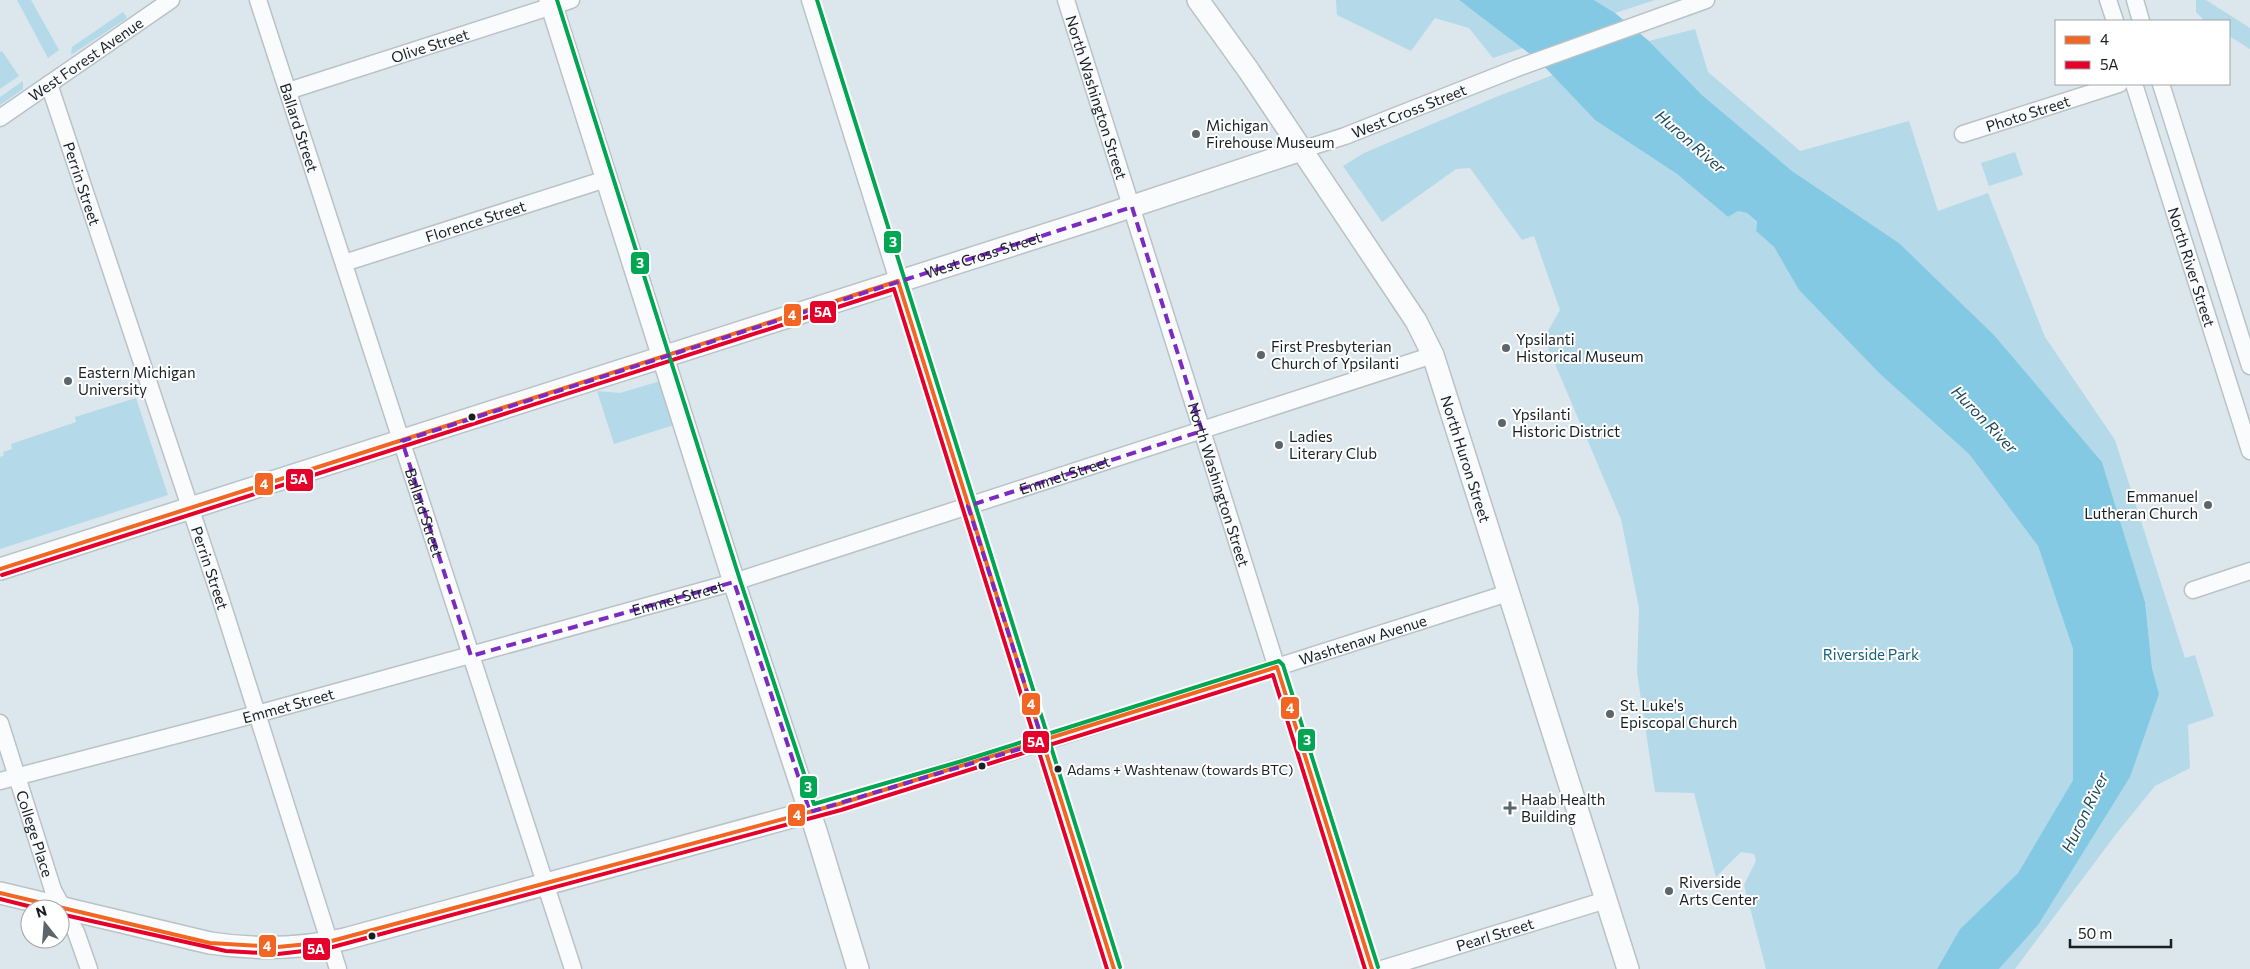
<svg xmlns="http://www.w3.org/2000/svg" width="2250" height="969" viewBox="0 0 2250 969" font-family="Commissioner,sans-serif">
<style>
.green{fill:#b4d9e9}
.water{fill:#84c9e4}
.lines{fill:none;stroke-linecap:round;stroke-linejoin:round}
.minor-casing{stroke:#b9c2c6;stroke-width:19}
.major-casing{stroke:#b9c2c6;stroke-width:24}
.minor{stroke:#fafbfc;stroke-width:16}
.major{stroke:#fafbfc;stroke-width:21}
.bus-1-casing{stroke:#fff;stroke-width:8}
.bus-2-casing{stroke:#fff;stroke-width:8}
.bus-3-casing{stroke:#fff;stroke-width:8}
.bus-1{stroke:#f26522;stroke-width:4}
.bus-2{stroke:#e4002b;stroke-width:4}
.bus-3{stroke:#00a651;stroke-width:4}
.marked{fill:none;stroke:#7b2cbf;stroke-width:4;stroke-dasharray:10 6;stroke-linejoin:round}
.poi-dot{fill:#5c666a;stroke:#fff;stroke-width:2}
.bus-dot{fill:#182024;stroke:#fff;stroke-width:2}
.labels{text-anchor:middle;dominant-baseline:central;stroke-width:4;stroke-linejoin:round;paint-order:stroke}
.bus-label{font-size:14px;fill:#182024;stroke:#fff;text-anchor:start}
.street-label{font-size:15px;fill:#182024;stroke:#fff}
.poi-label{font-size:15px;fill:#182024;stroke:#fff;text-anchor:start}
.park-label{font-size:15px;fill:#17607a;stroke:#fff}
.water-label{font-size:16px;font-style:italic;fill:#224b5b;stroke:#fff}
.line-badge{stroke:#fff;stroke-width:2}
.badge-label{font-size:14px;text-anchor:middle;font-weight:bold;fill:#fff}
</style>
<rect width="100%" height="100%" fill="#dbe7ec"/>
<g class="green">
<polygon points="17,0 31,0 59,50 48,58"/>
<polygon points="1336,0 1459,0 1523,48 1493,58 1469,28 1435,18 1411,51 1337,15"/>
<polygon points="1594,0 1655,0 1615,13"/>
<polygon points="2196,0 2206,0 2250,28 2250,49 2229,36 2229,21 2205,21 2196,12"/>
<polygon points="123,12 127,18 71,55 72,47"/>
<polygon points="1695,29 1708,72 1800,151 1909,121 1938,211 1988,193 2045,337 2115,440 2185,658 2195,655 2214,716 2188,725 2190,768 2155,786 2116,834 2015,969 1999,969 2038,925 2159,694 2152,668 2145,602 2102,462 1994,335 1899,243 1792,171 1702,95 1649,41"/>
<polygon points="2,51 19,76 0,89 0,52"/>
<polygon points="1553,75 1595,120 1677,174 1728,217 1738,211 1747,213 1757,223 1756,231 1774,247 1799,290 1880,374 1969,454 2038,546 2073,649 2073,780 2018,873 1960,929 1937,969 1766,969 1744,885 1756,861 1754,854 1741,852 1716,877 1694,793 1655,792 1637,672 1639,608 1621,519 1544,338 1560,310 1534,236 1522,240 1470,168 1456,169 1382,222 1343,166 1364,153 1496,97"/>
<polygon points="23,81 23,89 0,105 0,97"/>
<polygon points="2015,152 2023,175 1989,186 1981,163"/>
<polygon points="664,380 674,425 614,444 597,391 620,393"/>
<polygon points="136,398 168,495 0,549 0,457 4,455 3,452 12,449 11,444 76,422 75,417"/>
</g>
<polygon class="water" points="1459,0 1594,0 1615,13 1649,41 1702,95 1792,171 1899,243 1994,335 2102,462 2145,602 2152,668 2159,694 2130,777 2038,925 1999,969 1937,969 1960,929 2018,873 2073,780 2073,649 2038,546 1969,454 1880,374 1799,290 1774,247 1756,231 1757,222 1747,213 1738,211 1728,217 1677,174 1595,120 1539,61"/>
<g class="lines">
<defs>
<g id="minor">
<path id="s1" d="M258,0L573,969"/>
<polyline points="810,0 1114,969"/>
<path id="s2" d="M1066,0L1372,969"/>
<polyline points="2108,0 2115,21"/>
<polyline points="2135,0 2141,21"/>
<path id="s3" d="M49,84L220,597L338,969"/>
<path id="s4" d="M2134,84L2250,451"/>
<polyline points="2161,84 2250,366"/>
<path id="s5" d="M288,91L571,0"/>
<path id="s6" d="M0,118L171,0"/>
<path id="s7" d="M1963,134L2119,84"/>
<path id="s8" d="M1301,150L1345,136L1517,68L1706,0"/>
<path id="s9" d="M344,263L606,179"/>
<polyline points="2193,590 2250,571"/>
<path id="s10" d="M0,723L53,890L76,932L89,969"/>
<path id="s11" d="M0,781L257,714L734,582L1433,355"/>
<path id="s12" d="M810,812L1043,742L1508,593"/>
<path id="s13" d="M1382,969L1606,900"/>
</g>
<g id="major">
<polyline points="550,0 734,582 817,834 858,969"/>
<path id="s14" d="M1198,0L1249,71L1400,297L1416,321L1433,355L1628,969"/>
<path id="s15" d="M0,569L1091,220L1301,150"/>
<path d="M0,893L210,943C255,950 300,949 345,939L810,812"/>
</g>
</defs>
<use href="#minor" class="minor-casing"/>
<use href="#major" class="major-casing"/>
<use href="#minor" class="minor"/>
<use href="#major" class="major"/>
<defs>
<g id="bus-1">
<polyline points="0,569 898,281 1114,969"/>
<polyline points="0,893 210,943 278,947 328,942 839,804 1277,667 1372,969"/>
</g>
<g id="bus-2">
<polyline points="2,575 894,289 1107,969"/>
<polyline points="0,899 40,909"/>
<polyline points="60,914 226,951 278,954 329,948 841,810 1273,675 1365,969"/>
</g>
<g id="bus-3">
<polyline points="557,0 740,580 814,804 962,761 1279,661 1283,665 1378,967"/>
<polyline points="817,0 1120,967"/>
</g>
</defs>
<use href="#bus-1" class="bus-1-casing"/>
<use href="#bus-2" class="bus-2-casing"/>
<use href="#bus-3" class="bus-3-casing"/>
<use href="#bus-1" class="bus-1"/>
<use href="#bus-2" class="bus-2"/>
<use href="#bus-3" class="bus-3"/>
</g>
<path class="marked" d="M1132,207L1202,431L968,506L1043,742L810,812L734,582L471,656L402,441Z"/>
<g class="poi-dot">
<circle cx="1196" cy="134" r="5"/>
<circle cx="1506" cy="348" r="5"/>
<circle cx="1261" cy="355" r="5"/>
<circle cx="68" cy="381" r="5"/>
<circle cx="1502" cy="423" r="5"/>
<circle cx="1279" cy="445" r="5"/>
<circle cx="2208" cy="505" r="5"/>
<circle cx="1610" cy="714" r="5"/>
<path d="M1507.5 800.5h5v5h5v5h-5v5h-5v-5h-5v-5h5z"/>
<circle cx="1669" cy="891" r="5"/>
</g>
<g class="bus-dot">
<circle cx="472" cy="417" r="4.5"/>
<circle cx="982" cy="766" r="4.5"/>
<circle cx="1058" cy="769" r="4.5"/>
<circle cx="372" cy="936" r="4.5"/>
</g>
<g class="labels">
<g class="bus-label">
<text x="1067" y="769">Adams + Washtenaw (towards BTC)</text>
</g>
<g class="street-label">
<text stroke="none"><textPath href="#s5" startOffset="149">Olive Street</textPath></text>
<text stroke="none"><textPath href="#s6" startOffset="104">West Forest Avenue</textPath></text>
<text stroke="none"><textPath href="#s2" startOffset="102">North Washington Street</textPath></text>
<text stroke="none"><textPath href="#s8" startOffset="115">West Cross Street</textPath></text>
<text stroke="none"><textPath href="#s7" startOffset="68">Photo Street</textPath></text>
<text stroke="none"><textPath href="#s1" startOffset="134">Ballard Street</textPath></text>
<text stroke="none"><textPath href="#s3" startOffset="105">Perrin Street</textPath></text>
<text stroke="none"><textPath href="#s9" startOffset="138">Florence Street</textPath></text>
<text stroke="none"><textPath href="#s15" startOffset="1032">West Cross Street</textPath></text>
<text stroke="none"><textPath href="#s4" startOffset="192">North River Street</textPath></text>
<text stroke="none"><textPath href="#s14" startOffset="535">North Huron Street</textPath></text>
<text stroke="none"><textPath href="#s11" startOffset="1108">Emmet Street</textPath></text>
<text stroke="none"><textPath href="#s2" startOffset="508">North Washington Street</textPath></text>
<text stroke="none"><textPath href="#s1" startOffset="539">Ballard Street</textPath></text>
<text stroke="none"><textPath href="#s3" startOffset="510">Perrin Street</textPath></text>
<text stroke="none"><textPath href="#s11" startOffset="702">Emmet Street</textPath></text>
<text stroke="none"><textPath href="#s12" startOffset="579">Washtenaw Avenue</textPath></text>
<text stroke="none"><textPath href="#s11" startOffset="298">Emmet Street</textPath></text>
<text stroke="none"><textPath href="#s10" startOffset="116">College Place</textPath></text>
<text stroke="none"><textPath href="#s13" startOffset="118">Pearl Street</textPath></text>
</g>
<g class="poi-label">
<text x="1206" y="125">Michigan<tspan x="1206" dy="17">Firehouse Museum</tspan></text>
<text x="1516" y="339">Ypsilanti<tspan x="1516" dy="17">Historical Museum</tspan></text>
<text x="1271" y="346">First Presbyterian<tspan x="1271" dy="17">Church of Ypsilanti</tspan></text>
<text x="78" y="372">Eastern Michigan<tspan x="78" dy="17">University</tspan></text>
<text x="1512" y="414">Ypsilanti<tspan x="1512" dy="17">Historic District</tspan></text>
<text x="1289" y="436">Ladies<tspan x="1289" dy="17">Literary Club</tspan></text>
<text x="2198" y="496" text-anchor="end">Emmanuel<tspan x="2198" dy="17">Lutheran Church</tspan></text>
<text x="1620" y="705">St. Luke's<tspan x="1620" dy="17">Episcopal Church</tspan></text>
<text x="1521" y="799">Haab Health<tspan x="1521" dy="17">Building</tspan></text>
<text x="1679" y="882">Riverside<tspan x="1679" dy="17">Arts Center</tspan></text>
</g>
<g class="park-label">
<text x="1871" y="654">Riverside Park</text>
</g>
<g class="water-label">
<text transform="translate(1691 141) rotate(41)">Huron River</text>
<text transform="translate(1985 419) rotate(46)">Huron River</text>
<text transform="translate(2084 812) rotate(-64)">Huron River</text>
</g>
</g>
<g class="line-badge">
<rect x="883" y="230" width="19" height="24" rx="5" fill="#00a651"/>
<rect x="630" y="251" width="20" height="24" rx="5" fill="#00a651"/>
<rect x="809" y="300" width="28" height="24" rx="5" fill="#e4002b"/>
<rect x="783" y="303" width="19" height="24" rx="5" fill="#f26522"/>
<rect x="285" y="468" width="29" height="24" rx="5" fill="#e4002b"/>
<rect x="254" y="472" width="20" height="24" rx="5" fill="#f26522"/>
<rect x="1021" y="692" width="20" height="24" rx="5" fill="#f26522"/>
<rect x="1280" y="696" width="20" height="24" rx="5" fill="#f26522"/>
<rect x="1297" y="728" width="19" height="24" rx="5" fill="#00a651"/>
<rect x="1022" y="730" width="28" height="24" rx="5" fill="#e4002b"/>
<rect x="799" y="775" width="19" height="24" rx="5" fill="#00a651"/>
<rect x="787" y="803" width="19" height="24" rx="5" fill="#f26522"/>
<rect x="258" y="934" width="19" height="24" rx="5" fill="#f26522"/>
<rect x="302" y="937" width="29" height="24" rx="5" fill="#e4002b"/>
</g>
<g class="badge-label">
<text x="893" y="247">3</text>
<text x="640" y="268">3</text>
<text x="823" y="317">5A</text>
<text x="792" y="320">4</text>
<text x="299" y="484">5A</text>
<text x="264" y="489">4</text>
<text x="1031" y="709">4</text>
<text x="1290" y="713">4</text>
<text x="1307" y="745">3</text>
<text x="1036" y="747">5A</text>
<text x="808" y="792">3</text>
<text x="797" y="820">4</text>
<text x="267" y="951">4</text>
<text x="316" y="954">5A</text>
</g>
<rect x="2055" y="20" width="175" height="65" fill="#ffffff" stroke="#a3a6a7"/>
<rect x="2065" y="36" width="25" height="8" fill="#f26522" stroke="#a3a6a7"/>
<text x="2100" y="45" font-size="15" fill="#182024">4</text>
<rect x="2065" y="61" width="25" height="8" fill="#e4002b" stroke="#a3a6a7"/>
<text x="2100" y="70" font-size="15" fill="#182024">5A</text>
<g transform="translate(45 924) rotate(343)"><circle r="24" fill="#ffffff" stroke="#a3a6a7"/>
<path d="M0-4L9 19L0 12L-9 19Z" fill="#5c666a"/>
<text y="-8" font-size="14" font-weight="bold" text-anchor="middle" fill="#182024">N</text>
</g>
<path d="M2070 939v8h101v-8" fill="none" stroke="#182024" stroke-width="2.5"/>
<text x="2078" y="939" font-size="15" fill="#182024" stroke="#ffffff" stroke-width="4" paint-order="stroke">50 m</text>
</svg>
